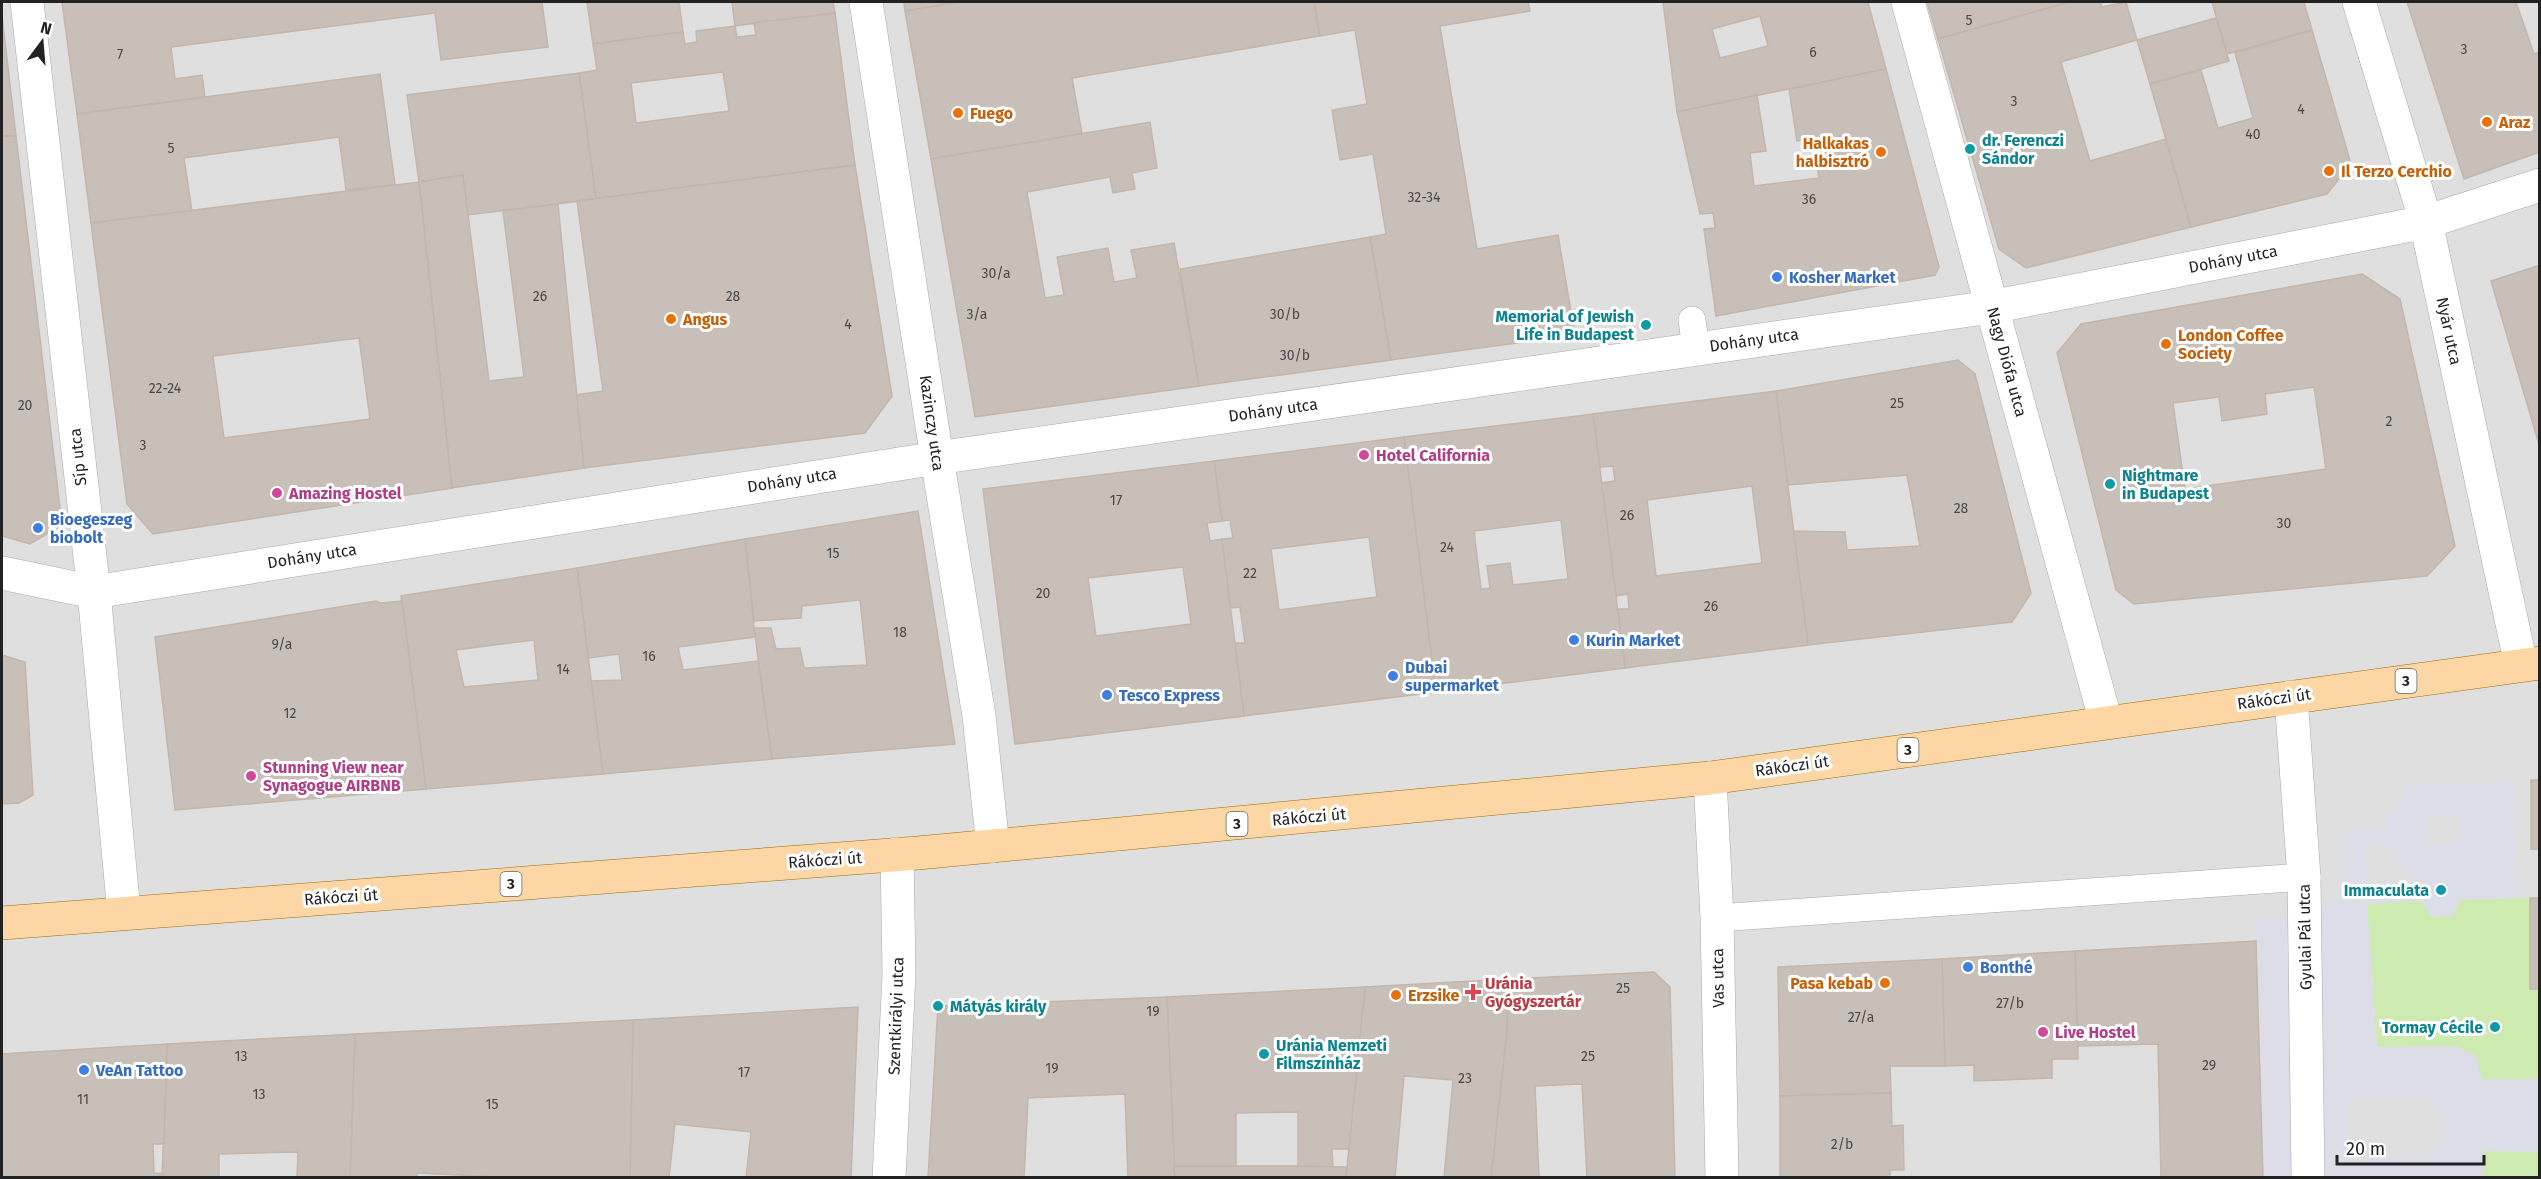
<svg xmlns="http://www.w3.org/2000/svg" width="2541" height="1179" viewBox="0 0 2541 1179" font-family="'Fira Sans',sans-serif">
<style>
.residential{fill:#e0dfdf}
.grass{fill:#cdebb0}
.plaza{fill:#dddde8;fill-rule:evenodd}
.building{fill:#c7bfb8;stroke:#c4b6ab;stroke-width:1.5;fill-rule:evenodd}
.lines{fill:none;stroke-linecap:round;stroke-linejoin:round}
.service-casing{stroke:#a9a9a9;stroke-width:28}
.pedestrian-casing{stroke:#a9a9a9;stroke-width:34}
.minor-casing{stroke:#a9a9a9;stroke-width:34}
.tertiary-casing{stroke:#a9a9a9;stroke-width:34}
.primary-casing{stroke:#a06b00;stroke-width:34}
.service{stroke:#fff;stroke-width:27}
.pedestrian{stroke:#fff;stroke-width:33}
.minor{stroke:#fff;stroke-width:33}
.tertiary{stroke:#fff;stroke-width:33}
.primary{stroke:#fcd6a4;stroke-width:33}
.food-dot{fill:#e8710a;stroke:#fff;stroke-width:2}
.culture-dot{fill:#0f9aa8;stroke:#fff;stroke-width:2}
.shop-dot{fill:#3f7fe0;stroke:#fff;stroke-width:2}
.hotel-dot{fill:#d1479c;stroke:#fff;stroke-width:2}
.health-dot{fill:#e0444e;stroke:#fff;stroke-width:2}
.labels{text-anchor:middle;dominant-baseline:central;stroke-width:6;stroke-linejoin:round;paint-order:stroke}
.number-label{font-size:14px;fill:#4b4948}
.shield{fill:#fff;stroke:#646464;stroke-width:1.5}
.shield-label{font-size:15px;font-weight:bold;fill:#222}
.food-label{font-size:16px;font-weight:bold;fill:#c56008;stroke:#fff;text-anchor:start}
.culture-label{font-size:16px;font-weight:bold;fill:#0d838f;stroke:#fff;text-anchor:start}
.street-label{font-size:16px;fill:#222;stroke:#fff}
.shop-label{font-size:16px;font-weight:bold;fill:#366cbe;stroke:#fff;text-anchor:start}
.hotel-label{font-size:16px;font-weight:bold;fill:#b23c85;stroke:#fff;text-anchor:start}
.health-label{font-size:16px;font-weight:bold;fill:#be3a42;stroke:#fff;text-anchor:start}
</style>
<rect width="100%" height="100%" fill="#f2efe9"/>
<rect class="residential" x="2" y="2" width="2537" height="1175"/>
<g class="grass">
<polygon points="2530,898 2530,989 2539,989 2539,1079 2482,1079 2476,1056 2456,1046 2377,1047 2367,903"/>
<polygon points="2484,1151 2539,1152 2539,1177 2481,1178 2484,1175"/>
</g>
<path class="plaza" d="M2513,781L2520,898L2460,899L2454,916L2431,917L2421,901L2367,904L2377,1047L2456,1046L2476,1056L2482,1079H2539V1152L2484,1151V1175L2481,1177H2263L2255,920L2304,915L2343,890V830L2386,829L2391,810L2406,798L2404,786ZM2428,817H2458L2459,844H2428ZM2387,844L2394,863L2410,872L2411,884L2368,885L2365,847ZM2417,1096L2430,1101L2439,1111L2443,1124L2442,1135L2430,1152L2420,1156L2347,1159L2345,1099Z"/>
<g class="building">
<polygon points="62,2 542,2 548,47 441,60 435,13 171,47 175,79 202,75 205,97 77,114"/>
<polygon points="587,2 679,2 683,32 593,44"/>
<polygon points="732,2 833,2 835,13 735,26"/>
<polygon points="904,2 959,2 905,11"/>
<polygon points="959,2 1314,2 1320,36 1072,78 1082,134 931,159 905,11"/>
<polygon points="1314,2 1528,2 1530,11 1440,26 1477,249 1558,235 1575,335 1391,360 1370,237 1386,234 1373,154 1340,160 1332,110 1367,104 1355,30 1320,36"/>
<path d="M1663,2H1868L1886,69L1677,112ZM1760,16L1768,46L1720,58L1712,29Z"/>
<polygon points="1927,2 2070,2 1938,39"/>
<polygon points="2070,2 2100,2 2102,7 2126,2 2137,40 2061,62 2090,161 2166,139 2191,227 2026,268 1999,249 1938,39"/>
<polygon points="2212,2 2304,2 2312,30 2227,54"/>
<polygon points="2407,2 2516,2 2534,54 2540,52 2540,152 2464,179"/>
<path d="M835,13L855,165L596,199L579,73L597,70L593,44L683,32L685,44L697,42L696,31L735,26L737,37L756,35L754,23ZM723,72L729,111L636,123L631,83Z"/>
<polygon points="2,16 16,136 2,136"/>
<polygon points="2216,18 2229,61 2150,84 2137,40"/>
<polygon points="2312,30 2351,164 2327,194 2191,227 2150,84 2201,70 2218,128 2253,118 2235,53"/>
<polygon points="1886,69 1939,267 1935,275 1716,316 1704,229 1715,228 1713,213 1700,214 1677,112 1757,95 1766,151 1750,153 1754,186 1819,178 1813,139 1797,141 1789,89"/>
<polygon points="579,73 596,199 467,215 463,175 419,182 407,95"/>
<polygon points="380,74 395,185 346,190 339,137 184,158 192,211 91,223 77,114"/>
<polygon points="1150,122 1157,168 1132,173 1135,189 1113,193 1110,177 1027,192 1045,298 1064,295 1057,257 1108,248 1114,282 1137,278 1131,250 1174,243 1199,386 975,417 931,159"/>
<polygon points="2,136 16,136 62,525 30,544 2,536"/>
<polygon points="855,165 892,396 865,433 584,468 576,395 603,391 577,201"/>
<polygon points="463,175 489,381 524,377 503,211 558,204 584,468 452,488 419,182"/>
<path d="M419,182L452,488L153,534L127,504L91,223ZM359,338L370,419L224,438L213,356Z"/>
<polygon points="1370,237 1391,360 1199,386 1180,269"/>
<polygon points="2540,265 2540,448 2491,281"/>
<path d="M2362,274L2400,299L2455,546L2427,576L2134,604L2116,590L2057,353L2081,324ZM2314,387L2326,469L2185,489L2173,403L2219,397L2222,421L2267,414L2265,394Z"/>
<polygon points="1958,360 1975,374 2031,593 2012,622 1808,645 1793,531 1845,532 1847,550 1920,546 1907,475 1788,485 1776,391"/>
<path d="M1776,391L1808,645L1625,668L1618,609H1629L1628,594L1616,596L1601,483L1615,481L1613,466L1600,467L1593,414ZM1752,486L1762,563L1656,576L1647,500Z"/>
<path d="M1593,414L1625,668L1436,692L1404,437ZM1561,520L1568,579L1513,585L1510,563L1487,566L1490,588L1481,589L1474,531Z"/>
<path d="M1404,437L1436,692L1244,716L1235,643H1245L1240,607L1230,608L1222,539L1233,538L1230,520L1222,521L1214,461ZM1369,537L1377,597L1279,610L1271,549Z"/>
<path d="M1214,461L1222,521L1207,523L1210,541L1222,539L1244,716L1015,744L983,489ZM1183,567L1191,624L1096,636L1088,578Z"/>
<polygon points="918,511 955,744 772,759 754,628 771,628 776,649 800,648 804,668 867,665 860,600 802,606 801,618 754,621 745,539"/>
<polygon points="745,539 755,637 678,647 683,670 758,661 772,759 603,774 591,681 622,680 619,654 588,658 577,568"/>
<path d="M577,568L603,774L426,789L401,596ZM534,640L538,680L464,687L456,650Z"/>
<polygon points="376,601 380,603 402,601 426,789 175,810 155,637"/>
<polygon points="2,655 25,662 33,795 19,803 2,804"/>
<rect x="2531" y="780" width="9" height="69"/>
<rect x="2530" y="898" width="10" height="91"/>
<polygon points="2256,941 2263,1178 2161,1178 2158,1044 2078,1046 2075,951"/>
<polygon points="2075,951 2078,1059 2052,1059 2052,1078 1974,1081 1974,1065 1945,1066 1942,959"/>
<polygon points="1942,959 1945,1066 1890,1066 1891,1093 1780,1096 1778,967"/>
<polygon points="1654,972 1670,987 1675,1178 1587,1178 1582,1084 1535,1086 1539,1178 1491,1178 1507,1028 1508,979"/>
<polygon points="1508,979 1507,1028 1491,1178 1444,1178 1453,1080 1404,1076 1395,1178 1346,1178 1365,987"/>
<polygon points="1365,987 1349,1149 1332,1149 1333,1167 1298,1166 1298,1112 1236,1113 1236,1166 1174,1166 1167,997"/>
<polygon points="1167,997 1175,1178 1128,1178 1125,1094 1028,1098 1024,1178 928,1178 938,1006"/>
<polygon points="858,1007 851,1178 746,1178 751,1132 675,1124 669,1178 630,1178 633,1020"/>
<polygon points="633,1020 630,1178 520,1178 417,1173 417,1178 350,1178 355,1034"/>
<polygon points="355,1034 350,1178 297,1178 298,1152 219,1154 219,1178 162,1178 167,1044"/>
<polygon points="167,1044 164,1144 153,1144 154,1173 163,1174 162,1178 2,1178 2,1054"/>
<polygon points="1891,1093 1892,1126 1903,1125 1904,1170 1890,1170 1890,1178 1780,1178 1780,1096"/>
<polygon points="1174,1166 1298,1166 1347,1167 1346,1178 1175,1178"/>
</g>
<g class="lines">
<defs>
<g id="service">
<polyline points="1692,320 1696,349"/>
<polyline points="1717,918 2304,877"/>
</g>
<g id="pedestrian">
<polyline points="866,2 937,458"/>
<polyline points="2304,877 2308,1178"/>
</g>
<g id="minor">
<polyline points="27,2 94,592 937,458 1991,307 2426,222 2540,185"/>
<polyline points="1908,2 2106,722"/>
<polyline points="2359,2 2426,222 2521,665"/>
<polyline points="937,458 979,716 993,846"/>
<polyline points="2291,697 2304,877"/>
<polyline points="1710,778 1717,918 1722,1178"/>
<polyline points="889,1178 899,974 897,854"/>
</g>
<polyline id="tertiary" points="2,573 94,592 124,913"/>
<polyline id="primary" points="2,923 918,853 1710,778 2540,663"/>
</defs>
<use href="#service" class="service-casing"/>
<use href="#pedestrian" class="pedestrian-casing"/>
<use href="#minor" class="minor-casing"/>
<use href="#tertiary" class="tertiary-casing"/>
<use href="#primary" class="primary-casing"/>
<use href="#service" class="service"/>
<use href="#pedestrian" class="pedestrian"/>
<use href="#minor" class="minor"/>
<use href="#tertiary" class="tertiary"/>
<use href="#primary" class="primary"/>
</g>
<g class="food-dot">
<circle cx="958" cy="113" r="6"/>
<circle cx="2487" cy="122" r="6"/>
<circle cx="1881" cy="152" r="6"/>
<circle cx="2329" cy="171" r="6"/>
<circle cx="671" cy="319" r="6"/>
<circle cx="2166" cy="344" r="6"/>
<circle cx="1885" cy="983" r="6"/>
<circle cx="1396" cy="995" r="6"/>
</g>
<g class="culture-dot">
<circle cx="1970" cy="149" r="6"/>
<circle cx="1646" cy="325" r="6"/>
<circle cx="2110" cy="484" r="6"/>
<circle cx="2441" cy="890" r="6"/>
<circle cx="938" cy="1006" r="6"/>
<circle cx="2495" cy="1027" r="6"/>
<circle cx="1264" cy="1054" r="6"/>
</g>
<g class="shop-dot">
<circle cx="1777" cy="277" r="6"/>
<circle cx="38" cy="528" r="6"/>
<circle cx="1574" cy="640" r="6"/>
<circle cx="1393" cy="676" r="6"/>
<circle cx="1107" cy="695" r="6"/>
<circle cx="1968" cy="967" r="6"/>
<circle cx="84" cy="1070" r="6"/>
</g>
<g class="hotel-dot">
<circle cx="1364" cy="455" r="6"/>
<circle cx="277" cy="493" r="6"/>
<circle cx="251" cy="776" r="6"/>
<circle cx="2043" cy="1032" r="6"/>
</g>
<path class="health-dot" d="M1470 983h6v6h6v6h-6v6h-6v-6h-6v-6h6z"/>
<g class="labels">
<g class="number-label">
<text x="1969" y="20">5</text>
<text x="2464" y="49">3</text>
<text x="1813" y="52">6</text>
<text x="120" y="54">7</text>
<text x="2014" y="101">3</text>
<text x="2301" y="109">4</text>
<text x="2253" y="134">40</text>
<text x="171" y="148">5</text>
<text x="1424" y="197">32-34</text>
<text x="1809" y="199">36</text>
<text x="996" y="273">30/a</text>
<text x="540" y="296">26</text>
<text x="733" y="296">28</text>
<text x="977" y="314">3/a</text>
<text x="1285" y="314">30/b</text>
<text x="848" y="324">4</text>
<text x="1295" y="355">30/b</text>
<text x="165" y="388">22-24</text>
<text x="1897" y="403">25</text>
<text x="25" y="405">20</text>
<text x="2389" y="421">2</text>
<text x="143" y="445">3</text>
<text x="1116" y="500">17</text>
<text x="1961" y="508">28</text>
<text x="1627" y="515">26</text>
<text x="2284" y="523">30</text>
<text x="1447" y="547">24</text>
<text x="833" y="553">15</text>
<text x="1250" y="573">22</text>
<text x="1043" y="593">20</text>
<text x="1711" y="606">26</text>
<text x="900" y="632">18</text>
<text x="282" y="644">9/a</text>
<text x="649" y="656">16</text>
<text x="563" y="669">14</text>
<text x="290" y="713">12</text>
<text x="1623" y="988">25</text>
<text x="2010" y="1003">27/b</text>
<text x="1153" y="1011">19</text>
<text x="1861" y="1017">27/a</text>
<text x="241" y="1056">13</text>
<text x="1588" y="1056">25</text>
<text x="2209" y="1065">29</text>
<text x="1052" y="1068">19</text>
<text x="744" y="1072">17</text>
<text x="1465" y="1078">23</text>
<text x="259" y="1094">13</text>
<text x="83" y="1099">11</text>
<text x="492" y="1104">15</text>
<text x="1842" y="1144">2/b</text>
</g>
<g class="shield">
<rect x="2395.5" y="669" width="21" height="24" rx="4.5"/>
<rect x="1897.5" y="738" width="21" height="24" rx="4.5"/>
<rect x="1226.5" y="812" width="21" height="24" rx="4.5"/>
<rect x="500.5" y="872" width="21" height="24" rx="4.5"/>
</g>
<g class="shield-label">
<text x="2406" y="681">3</text>
<text x="1908" y="750">3</text>
<text x="1237" y="824">3</text>
<text x="511" y="884">3</text>
</g>
<g class="food-label">
<text x="970" y="113">Fuego</text>
<text x="2499" y="122">Araz</text>
<text x="1869" y="143" text-anchor="end">Halkakas<tspan x="1869" dy="18">halbisztró</tspan></text>
<text x="2341" y="171">Il Terzo Cerchio</text>
<text x="683" y="319">Angus</text>
<text x="2178" y="335">London Coffee<tspan x="2178" dy="18">Society</tspan></text>
<text x="1873" y="983" text-anchor="end">Pasa kebab</text>
<text x="1408" y="995">Erzsike</text>
</g>
<g class="culture-label">
<text x="1982" y="140">dr. Ferenczi<tspan x="1982" dy="18">Sándor</tspan></text>
<text x="1634" y="316" text-anchor="end">Memorial of Jewish<tspan x="1634" dy="18">Life in Budapest</tspan></text>
<text x="2122" y="475">Nightmare<tspan x="2122" dy="18">in Budapest</tspan></text>
<text x="2429" y="890" text-anchor="end">Immaculata</text>
<text x="950" y="1006">Mátyás király</text>
<text x="2483" y="1027" text-anchor="end">Tormay Cécile</text>
<text x="1276" y="1045">Uránia Nemzeti<tspan x="1276" dy="18">Filmszínház</tspan></text>
</g>
<g class="street-label">
<text transform="translate(2233 259) rotate(-11)">Dohány utca</text>
<text transform="translate(2449 331) rotate(78)">Nyár utca</text>
<text transform="translate(1754 340) rotate(-8)">Dohány utca</text>
<text transform="translate(2007 362) rotate(75)">Nagy Diófa utca</text>
<text transform="translate(1273 410) rotate(-8)">Dohány utca</text>
<text transform="translate(932 423) rotate(82)">Kazinczy utca</text>
<text transform="translate(78 457) rotate(-96)">Síp utca</text>
<text transform="translate(792 480) rotate(-9)">Dohány utca</text>
<text transform="translate(312 556) rotate(-9)">Dohány utca</text>
<text transform="translate(2274 699) rotate(-8)">Rákóczi út</text>
<text transform="translate(1792 766) rotate(-8)">Rákóczi út</text>
<text transform="translate(1309 817) rotate(-5)">Rákóczi út</text>
<text transform="translate(825 860) rotate(-4)">Rákóczi út</text>
<text transform="translate(341 897) rotate(-4)">Rákóczi út</text>
<text transform="translate(2305 937) rotate(-91)">Gyulai Pál utca</text>
<text transform="translate(1718 978) rotate(-91)">Vas utca</text>
<text transform="translate(896 1016) rotate(-88)">Szentkirályi utca</text>
</g>
<g class="shop-label">
<text x="1789" y="277">Kosher Market</text>
<text x="50" y="519">Bioegeszeg<tspan x="50" dy="18">biobolt</tspan></text>
<text x="1586" y="640">Kurin Market</text>
<text x="1405" y="667">Dubai<tspan x="1405" dy="18">supermarket</tspan></text>
<text x="1119" y="695">Tesco Express</text>
<text x="1980" y="967">Bonthé</text>
<text x="96" y="1070">VeAn Tattoo</text>
</g>
<g class="hotel-label">
<text x="1376" y="455">Hotel California</text>
<text x="289" y="493">Amazing Hostel</text>
<text x="263" y="767">Stunning View near<tspan x="263" dy="18">Synagogue AIRBNB</tspan></text>
<text x="2055" y="1032">Live Hostel</text>
</g>
<g class="health-label">
<text x="1485" y="983">Uránia<tspan x="1485" dy="18">Gyógyszertár</tspan></text>
</g>
</g>
<rect width="2541" height="1179" fill="none" stroke="#222222" stroke-width="6"/>
<g transform="translate(42 42) rotate(16)" stroke="#ffffff" stroke-width="4.5" paint-order="stroke">
<path d="M0-4.5L10 22L0 15L-10 22Z" fill="#222222"/>
<text y="-9" font-size="16" font-weight="bold" text-anchor="middle" fill="#222222">N</text>
</g>
<path d="M2337 1155v9h147v-9" fill="none" stroke="#222222" stroke-width="3"/>
<text x="2346" y="1155" font-size="18" fill="#222222" stroke="#ffffff" stroke-width="4.5" paint-order="stroke">20 m</text>
</svg>
